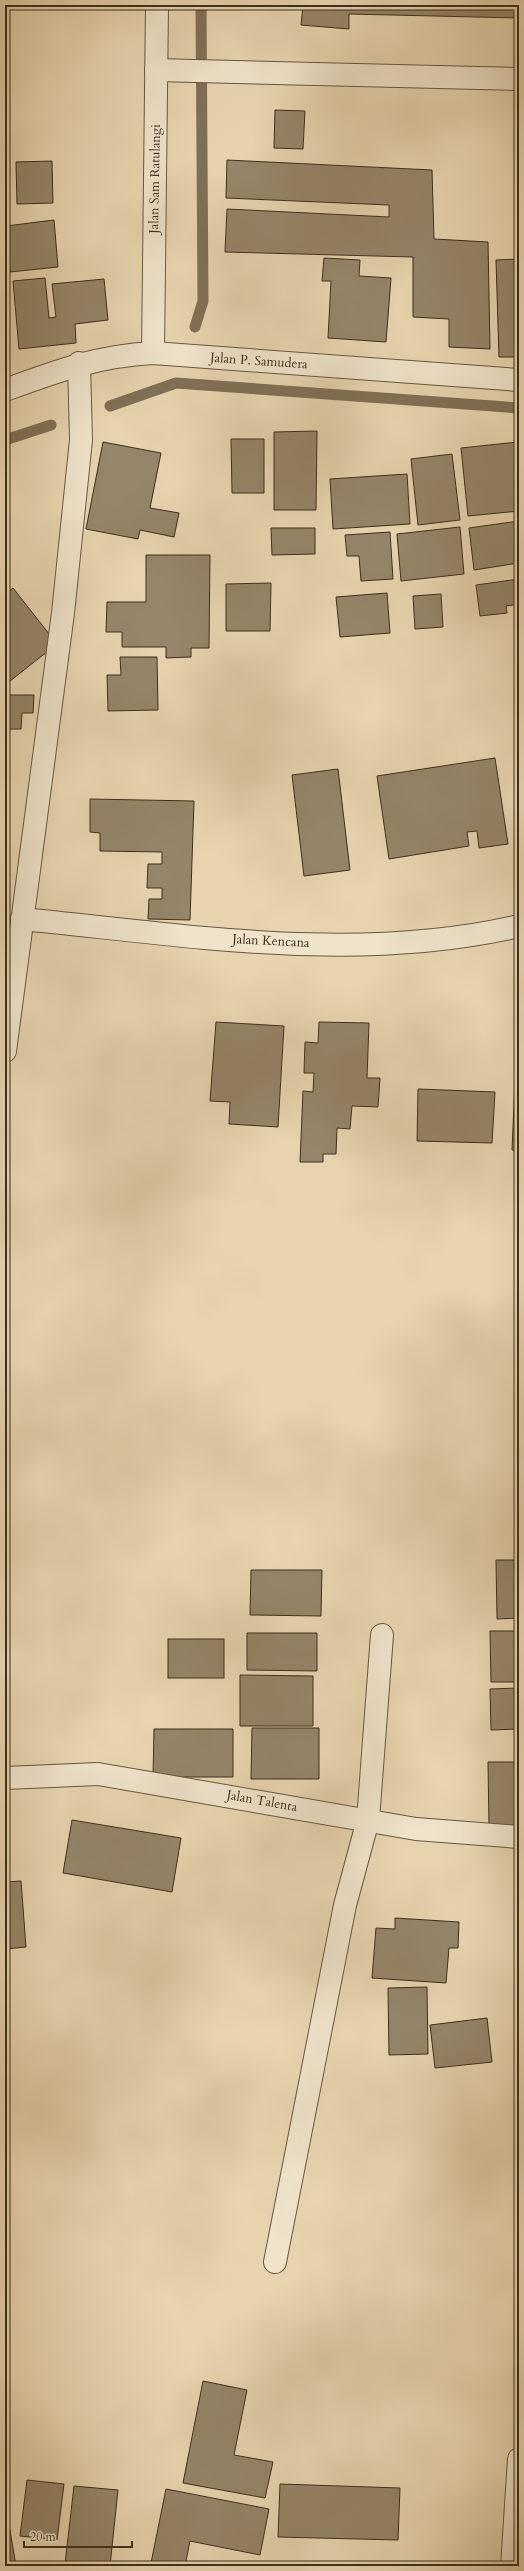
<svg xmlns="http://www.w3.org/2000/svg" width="524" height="2571" viewBox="0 0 524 2571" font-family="Cardo,serif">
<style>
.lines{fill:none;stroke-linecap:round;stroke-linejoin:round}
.stream{stroke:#807057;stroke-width:11}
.building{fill:#958569;stroke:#3d2f1f}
.minor-casing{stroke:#685843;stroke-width:24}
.minor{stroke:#efe3ca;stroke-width:22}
.labels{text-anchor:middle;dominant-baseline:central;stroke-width:3;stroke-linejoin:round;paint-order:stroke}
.street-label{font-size:13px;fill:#3d2f1f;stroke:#efe3ca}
</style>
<rect width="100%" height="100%" fill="#e7d4ae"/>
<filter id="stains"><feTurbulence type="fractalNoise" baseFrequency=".005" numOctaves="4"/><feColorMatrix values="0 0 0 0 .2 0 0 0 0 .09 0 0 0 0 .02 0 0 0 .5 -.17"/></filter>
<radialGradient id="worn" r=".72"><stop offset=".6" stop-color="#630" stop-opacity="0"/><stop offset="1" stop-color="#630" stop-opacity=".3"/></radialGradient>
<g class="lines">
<g class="stream">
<polyline points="195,327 203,301 201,5"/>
<polyline points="110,406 176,383 519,408"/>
<polyline points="5,440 51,425"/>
</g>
</g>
<g class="building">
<polygon points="303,5 519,5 519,18 349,14 349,29 301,25"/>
<polygon points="275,110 305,111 303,149 274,148"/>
<polygon points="227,160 432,170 434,239 488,242 490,349 449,347 449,319 413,317 413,257 225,252 227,209 389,217 389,205 226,198"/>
<polygon points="52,161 53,203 17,204 16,162"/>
<polygon points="54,220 58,267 10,272 6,226"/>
<polygon points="324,258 360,260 359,276 391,278 386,342 328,338 331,281 322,281"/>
<polygon points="519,259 519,357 499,357 496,260"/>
<polygon points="45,278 49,318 56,317 52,284 104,279 108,320 75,324 76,343 19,349 13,281"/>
<polygon points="317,431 316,510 274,510 274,432"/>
<polygon points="231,439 264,439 264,493 232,493"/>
<polygon points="103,442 161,453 150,508 179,513 174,537 140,530 138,539 86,529"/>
<polygon points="518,442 519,511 468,516 461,448"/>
<polygon points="452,454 460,520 418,525 411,459"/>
<polygon points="407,474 410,524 333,529 330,479"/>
<polygon points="519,521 519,563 474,570 469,528"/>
<polygon points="460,527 464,574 401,581 397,534"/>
<polygon points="271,528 315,528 315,554 272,555"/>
<polygon points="390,532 393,579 361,581 359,556 347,556 345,535"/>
<polygon points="146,555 210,555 209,648 191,648 191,657 166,658 166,647 122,647 122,632 106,632 107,602 146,602"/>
<polygon points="519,579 519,604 506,606 507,613 480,616 476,585"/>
<polygon points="271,583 270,631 226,631 226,584"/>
<polygon points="13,588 57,644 5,685 5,594"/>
<polygon points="387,593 390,633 340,637 336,597"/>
<polygon points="441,594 443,627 415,629 413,596"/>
<polygon points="120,657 157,657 158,710 108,711 107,675 121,675"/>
<polygon points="5,695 34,695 33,713 22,713 21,729 7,729 5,788"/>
<polygon points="495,758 508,844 479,848 477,831 467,832 469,846 389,859 377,776"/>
<polygon points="338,769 350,870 304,876 292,775"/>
<polygon points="90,799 194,801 190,920 148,919 149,899 162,899 162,888 147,888 148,864 162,864 162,852 100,851 100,833 90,832"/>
<polygon points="519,990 519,1151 512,1150"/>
<polygon points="216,1022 284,1026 278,1127 229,1124 230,1102 210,1101"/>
<polygon points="319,1022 369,1023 367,1078 380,1078 378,1107 352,1106 350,1129 337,1128 336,1154 323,1154 323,1162 300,1162 303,1091 313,1092 314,1073 304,1073 305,1042 318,1043"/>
<polygon points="418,1089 495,1092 492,1143 417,1141"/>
<polygon points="496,1560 519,1560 519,1618 497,1619"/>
<polygon points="251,1570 322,1570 321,1616 250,1615"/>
<polygon points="490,1631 519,1631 519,1682 491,1682"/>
<polygon points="247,1633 317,1633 317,1671 247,1670"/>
<rect x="168" y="1639" width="56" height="39"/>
<polygon points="240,1675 313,1676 313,1726 240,1726"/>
<polygon points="519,1688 519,1729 491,1730 490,1689"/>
<polygon points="252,1728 319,1728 319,1779 251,1779"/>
<polygon points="154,1729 233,1729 233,1777 153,1777"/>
<polygon points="488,1762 519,1762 519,1828 489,1828"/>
<polygon points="72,1820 181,1838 172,1892 63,1873"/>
<polygon points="21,1881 26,1947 5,1949 5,1882"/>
<polygon points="395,1918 459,1922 458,1948 449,1948 446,1983 372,1978 376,1928 395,1929"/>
<polygon points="427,1987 428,2054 389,2055 388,1988"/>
<polygon points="487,2018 492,2062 435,2068 430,2025"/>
<polygon points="203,2381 247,2390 234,2455 273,2462 265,2498 183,2483"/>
<polygon points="27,2480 64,2484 57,2540 20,2536"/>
<polygon points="280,2484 400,2488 398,2540 278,2537"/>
<polygon points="74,2486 118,2490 110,2566 65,2564"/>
<polygon points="166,2489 269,2509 260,2555 190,2541 185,2566 151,2563"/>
<polygon points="5,2501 16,2566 5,2566"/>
</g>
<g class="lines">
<defs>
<g id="minor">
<polyline points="156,70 519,79"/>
<polyline points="153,353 157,5"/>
<path d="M5,390C57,371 97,356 153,353L519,380"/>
<path d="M22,919C186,935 356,964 519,926"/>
<polyline points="5,1051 63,613 81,440 79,363"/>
<polyline points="5,1778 98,1774 416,1829 519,1837"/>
<polyline points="275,2262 345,1905 368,1820 382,1635"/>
<polyline points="512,2566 519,2459"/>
</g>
</defs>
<use href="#minor" class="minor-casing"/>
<use href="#minor" class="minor"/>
</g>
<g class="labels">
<g class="street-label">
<text transform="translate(155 179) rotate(-89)">Jalan Sam Ratulangi</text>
<text transform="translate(259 361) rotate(4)">Jalan P. Samudera</text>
<text transform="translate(271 941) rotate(3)">Jalan Kencana</text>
<text transform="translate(262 1801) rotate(10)">Jalan Talenta</text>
</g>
</g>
<rect width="524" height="2571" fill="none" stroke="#e7d4ae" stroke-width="20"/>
<rect x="6" y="6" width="512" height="2559" fill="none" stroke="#3d2f1f" stroke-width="2"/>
<rect x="10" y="10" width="504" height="2551" fill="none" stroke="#3d2f1f"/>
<path d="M24 2541v6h108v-6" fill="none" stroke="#3d2f1f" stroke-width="2"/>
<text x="30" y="2541" font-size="12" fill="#3d2f1f" stroke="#efe3ca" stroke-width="3" paint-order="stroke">20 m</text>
<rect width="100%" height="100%" filter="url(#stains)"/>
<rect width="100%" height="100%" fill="url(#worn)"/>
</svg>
